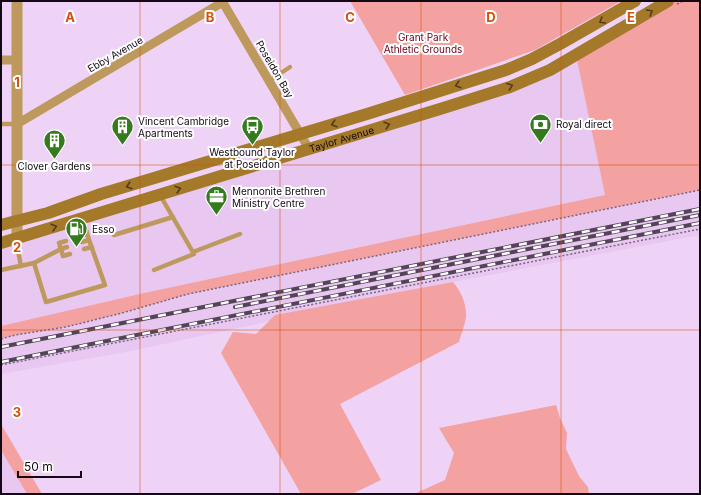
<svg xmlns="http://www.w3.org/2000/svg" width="701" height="495" viewBox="0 0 701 495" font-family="Inter,sans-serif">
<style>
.built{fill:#e8c7f1}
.green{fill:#f4a1a1}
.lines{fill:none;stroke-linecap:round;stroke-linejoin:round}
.path{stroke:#79677e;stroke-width:1.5;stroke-dasharray:2 2;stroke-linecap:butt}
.service{stroke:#be995d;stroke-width:4.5}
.minor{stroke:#be995d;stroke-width:9}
.tertiary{stroke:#be995d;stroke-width:11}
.secondary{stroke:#a47929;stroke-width:12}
.rail-casing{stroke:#534458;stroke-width:4}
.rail{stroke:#fff;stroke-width:2.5;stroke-dasharray:8;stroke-linecap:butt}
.oneway{stroke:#543b1e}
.grid{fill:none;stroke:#d3510d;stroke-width:1;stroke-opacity:0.55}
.labels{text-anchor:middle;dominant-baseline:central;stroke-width:4;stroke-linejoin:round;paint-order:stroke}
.park-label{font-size:10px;fill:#6a0017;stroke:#fff}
.street-label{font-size:10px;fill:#120915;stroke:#fff}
.poi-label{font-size:10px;fill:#120915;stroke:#fff;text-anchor:start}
.grid-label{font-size:13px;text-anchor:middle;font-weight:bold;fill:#d3510d;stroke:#fff;stroke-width:4;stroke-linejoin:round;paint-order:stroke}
</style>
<rect width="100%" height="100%" fill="#efd3f7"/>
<g class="built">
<polygon points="576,55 605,195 144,293 1,326 1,243 440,109"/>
<polygon points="700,190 700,235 453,282 126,352 1,374 1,339 15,335 66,327 142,308 156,302 188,294"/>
<polygon points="1,450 27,494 1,494"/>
</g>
<g class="green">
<polygon points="350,1 621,1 535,50 405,95"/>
<polygon points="668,1 700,1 700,190 188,294 122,313 66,327 15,335 1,339 1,326 144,293 605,195 576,55"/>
<path d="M453,282C461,291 467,305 466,317C465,325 461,334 459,342L340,404L381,480L352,494H301L221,353L233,332L256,334L275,315Z"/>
<polygon points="556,405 560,418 567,433 566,449 579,476 588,487 589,494 414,494 445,480 454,453 439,428"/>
<polygon points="1,424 42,494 27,494 1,450"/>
</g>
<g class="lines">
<g class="path">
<polyline points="677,4 683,1"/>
<polyline points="1,339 15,335 66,327 122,313 188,294 700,190"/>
<polyline points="1,365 700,229"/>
</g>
<g class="service">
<polyline points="269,81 290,67"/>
<polyline points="1,124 17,124"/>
<polyline points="114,235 173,217"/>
<polyline points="80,236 87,234"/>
<polyline points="17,238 17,246 21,266"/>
<polyline points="66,241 59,243 63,256 70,254"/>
<polyline points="82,242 89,240 83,219"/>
<polyline points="84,249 92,247"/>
<polyline points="193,252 240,234"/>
<polyline points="34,263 46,302 105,285 89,240"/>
<polyline points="1,270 34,263 61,249 67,247"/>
<polyline points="154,270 194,254 160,195"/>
</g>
<g class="minor">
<polyline points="222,1 309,149"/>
<polyline points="1,60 17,60"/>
<polyline points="17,124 223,2"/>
</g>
<polyline class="tertiary" points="17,238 17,1"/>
<g class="secondary">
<polyline points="1,225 48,213 101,194 367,114 506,70 532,59 560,44 635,1"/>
<path id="s1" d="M1,243L440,109L510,87L550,70L668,1"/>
</g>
<defs>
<g id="rail">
<polyline points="235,307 700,215"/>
<polyline points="1,347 700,209"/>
<polyline points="1,362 700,223"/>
</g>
</defs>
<use href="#rail" class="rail-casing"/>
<use href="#rail" class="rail"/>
</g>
<defs><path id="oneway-chevron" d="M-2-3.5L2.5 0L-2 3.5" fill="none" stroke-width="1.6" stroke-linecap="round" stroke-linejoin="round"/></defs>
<g class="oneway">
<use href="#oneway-chevron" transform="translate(650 12) rotate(-31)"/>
<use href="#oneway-chevron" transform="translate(602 21) rotate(149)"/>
<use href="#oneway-chevron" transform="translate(458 85) rotate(163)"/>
<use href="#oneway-chevron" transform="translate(510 86) rotate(-20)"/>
<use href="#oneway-chevron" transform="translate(334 124) rotate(163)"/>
<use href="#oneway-chevron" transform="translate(387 125) rotate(-17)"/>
<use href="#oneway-chevron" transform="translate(129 186) rotate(163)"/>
<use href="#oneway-chevron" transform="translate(178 189) rotate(-17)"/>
<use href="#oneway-chevron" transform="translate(54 227) rotate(-16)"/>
</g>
<path class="grid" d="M140,1V494M280,1V494M421,1V494M561,1V494M1,165H700M1,330H700"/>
<defs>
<symbol id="bank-pin" viewBox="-11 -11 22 30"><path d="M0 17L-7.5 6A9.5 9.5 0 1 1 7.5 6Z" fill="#357b1d" stroke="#fff"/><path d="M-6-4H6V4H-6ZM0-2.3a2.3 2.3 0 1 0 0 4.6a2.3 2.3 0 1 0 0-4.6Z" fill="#fff"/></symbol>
<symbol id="bus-pin" viewBox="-11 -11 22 30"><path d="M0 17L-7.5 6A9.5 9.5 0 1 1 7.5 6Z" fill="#357b1d" stroke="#fff"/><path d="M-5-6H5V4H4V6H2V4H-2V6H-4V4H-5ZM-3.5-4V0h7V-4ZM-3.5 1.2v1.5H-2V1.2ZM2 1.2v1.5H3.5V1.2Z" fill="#fff"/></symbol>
<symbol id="building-pin" viewBox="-11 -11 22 30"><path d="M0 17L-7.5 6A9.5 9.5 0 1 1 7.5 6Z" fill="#357b1d" stroke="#fff"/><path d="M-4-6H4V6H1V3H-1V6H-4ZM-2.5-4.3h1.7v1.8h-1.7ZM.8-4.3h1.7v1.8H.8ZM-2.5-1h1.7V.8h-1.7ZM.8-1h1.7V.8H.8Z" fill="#fff"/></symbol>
<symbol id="office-pin" viewBox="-11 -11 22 30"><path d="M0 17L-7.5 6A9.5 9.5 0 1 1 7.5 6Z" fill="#357b1d" stroke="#fff"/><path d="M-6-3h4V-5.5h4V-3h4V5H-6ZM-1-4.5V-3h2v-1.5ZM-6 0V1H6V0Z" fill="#fff"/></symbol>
<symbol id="fuel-pin" viewBox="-11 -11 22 30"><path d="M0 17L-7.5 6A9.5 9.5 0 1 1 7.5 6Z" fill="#357b1d" stroke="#fff"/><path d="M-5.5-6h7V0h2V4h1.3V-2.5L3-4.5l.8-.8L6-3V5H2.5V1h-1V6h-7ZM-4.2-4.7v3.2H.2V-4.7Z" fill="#fff"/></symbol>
</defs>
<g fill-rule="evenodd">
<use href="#bank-pin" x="528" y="112" width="25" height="34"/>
<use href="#bus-pin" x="240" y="114" width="25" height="34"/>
<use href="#building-pin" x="110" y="114" width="25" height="34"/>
<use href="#building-pin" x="42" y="128" width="25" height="34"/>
<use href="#office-pin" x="204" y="184" width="25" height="34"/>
<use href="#fuel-pin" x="64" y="216" width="25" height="34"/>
</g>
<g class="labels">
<g class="park-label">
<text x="423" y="37">Grant Park<tspan x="423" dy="12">Athletic Grounds</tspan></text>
</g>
<g class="street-label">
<text transform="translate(115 54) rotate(-30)">Ebby Avenue</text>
<text transform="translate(275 69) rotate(60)">Poseidon Bay</text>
<text stroke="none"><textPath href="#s1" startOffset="356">Taylor Avenue</textPath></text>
</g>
<g class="poi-label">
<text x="138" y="121">Vincent Cambridge<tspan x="138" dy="12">Apartments</tspan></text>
<text x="556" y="124">Royal direct</text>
<text x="252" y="152" text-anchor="middle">Westbound Taylor<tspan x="252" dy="12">at Poseidon</tspan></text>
<text x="54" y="166" text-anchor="middle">Clover Gardens</text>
<text x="232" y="191">Mennonite Brethren<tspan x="232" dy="12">Ministry Centre</tspan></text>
<text x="92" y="229">Esso</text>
</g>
</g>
<g class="grid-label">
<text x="70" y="22">A</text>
<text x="210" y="22">B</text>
<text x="350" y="22">C</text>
<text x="491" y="22">D</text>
<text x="631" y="22">E</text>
<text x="17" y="87">1</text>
<text x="17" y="252">2</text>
<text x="17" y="417">3</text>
</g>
<rect width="701" height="495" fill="none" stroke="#120915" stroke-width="4"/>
<path d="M18 471v6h63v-6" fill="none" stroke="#120915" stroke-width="2"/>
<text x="24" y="471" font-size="12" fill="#120915" stroke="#ffffff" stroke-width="3" paint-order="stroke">50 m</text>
</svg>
